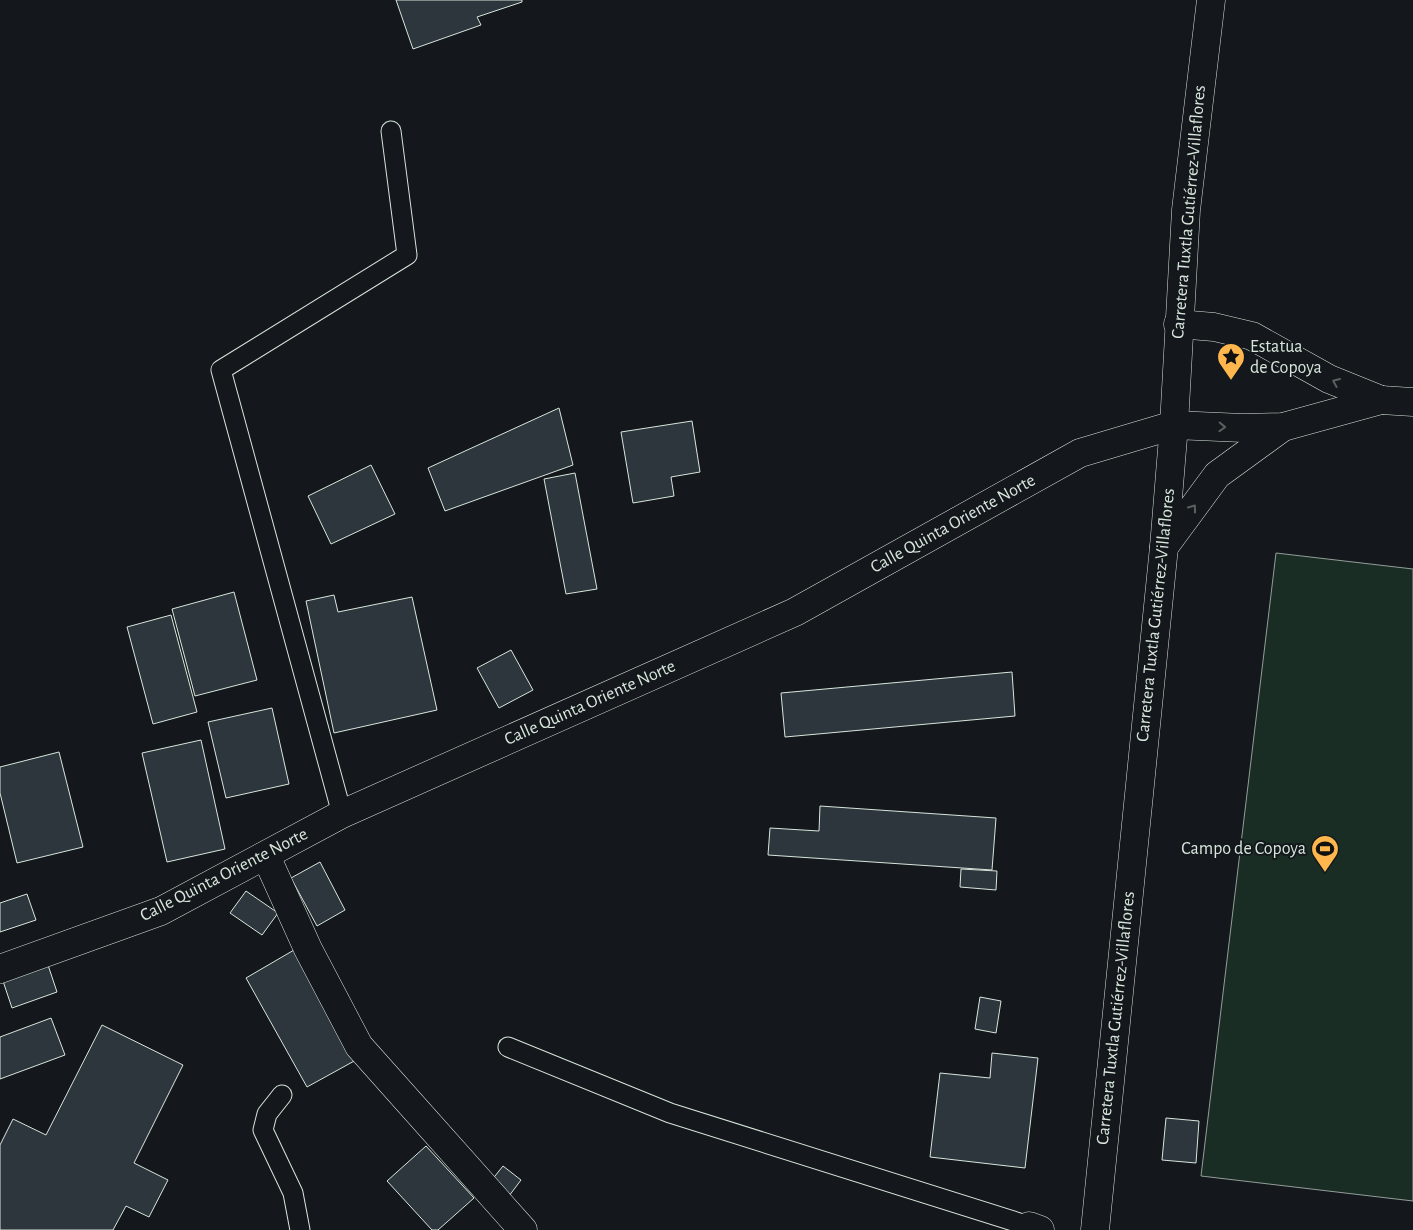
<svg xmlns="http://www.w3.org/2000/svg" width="1413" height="1230" viewBox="0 0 1413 1230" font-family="'Alegreya Sans',sans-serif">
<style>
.green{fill:#1a2d24;stroke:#939e99}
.building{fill:#2c363c;stroke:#d8e6dc}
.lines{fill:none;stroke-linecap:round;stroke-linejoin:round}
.lane-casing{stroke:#d8e6dc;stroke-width:21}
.street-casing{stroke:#d8e6dc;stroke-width:29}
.secondary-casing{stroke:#d8e6dc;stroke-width:29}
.primary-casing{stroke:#d8e6dc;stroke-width:29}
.lane{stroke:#14181c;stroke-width:19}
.street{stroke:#14181c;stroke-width:28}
.secondary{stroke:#14181c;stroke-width:28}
.primary{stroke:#14181c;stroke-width:28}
.oneway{stroke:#59605f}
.labels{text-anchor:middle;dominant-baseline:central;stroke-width:4;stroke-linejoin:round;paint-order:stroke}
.street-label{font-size:18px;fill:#d8e6dc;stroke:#14181c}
.poi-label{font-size:18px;fill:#d8e6dc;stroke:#14181c;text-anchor:start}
</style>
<rect width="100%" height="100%" fill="#14181c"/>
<polygon class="green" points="1276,553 1413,569 1413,1201 1201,1176"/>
<g class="building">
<polygon points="396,0 522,0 522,2 477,17 481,25 413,49"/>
<polygon points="559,408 573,465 445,511 428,468"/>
<polygon points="692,421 700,472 671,477 674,496 633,503 621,432"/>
<polygon points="371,465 395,514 331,544 308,496"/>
<polygon points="575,473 597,589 566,594 544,479"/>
<polygon points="234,592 257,680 195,696 172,609"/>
<polygon points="334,595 338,612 412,597 437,710 334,733 306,601"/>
<polygon points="171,615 197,712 153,724 127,627"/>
<polygon points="511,650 533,690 499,708 477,668"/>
<polygon points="1012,672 1015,716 785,737 781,693"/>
<polygon points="272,708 289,784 226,798 208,722"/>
<polygon points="201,740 225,849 167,862 142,753"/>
<polygon points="59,752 83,847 17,863 0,793 0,767"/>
<polygon points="820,806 996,818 992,870 768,855 770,828 819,831"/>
<polygon points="320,862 345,910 317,926 291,878"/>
<polygon points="961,869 997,871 996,890 960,887"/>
<polygon points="246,891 278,913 262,935 230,913"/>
<polygon points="27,894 36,920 0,932 0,903"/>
<polygon points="294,950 356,1060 307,1087 246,978"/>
<polygon points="48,965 57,992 12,1008 3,981"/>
<polygon points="980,997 1001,1001 996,1033 975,1029"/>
<polygon points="51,1018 65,1055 0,1079 0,1037"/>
<polygon points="102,1025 183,1065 134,1163 168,1180 149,1217 126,1206 113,1230 0,1230 0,1145 13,1119 46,1135"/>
<polygon points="992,1053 1038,1058 1025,1168 930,1157 940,1073 990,1078"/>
<polygon points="1166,1118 1199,1121 1196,1163 1162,1160"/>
<polygon points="426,1146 474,1198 438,1230 432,1230 387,1181"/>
<polygon points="503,1166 521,1180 509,1196 491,1181"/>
</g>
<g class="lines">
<defs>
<g id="lane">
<polyline points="342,814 221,370 407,255 391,131"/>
<polyline points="508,1047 670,1113 1029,1226"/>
<polyline points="282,1095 267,1114 263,1130 293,1193 300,1230"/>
</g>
<g id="street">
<polyline points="1178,324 1214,327 1252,336 1329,379 1381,400"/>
<polyline points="266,856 308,949 359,1046 523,1230"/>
<polyline points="0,969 161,911 342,814 795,612 1080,453 1174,425 1243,428 1283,427 1381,400"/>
<polyline points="1028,1230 1029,1226 1040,1230"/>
</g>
<g id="secondary">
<polyline points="1381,400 1413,402"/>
<polyline points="1164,547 1217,475 1283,427"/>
</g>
<polyline id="primary" points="1095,1230 1164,547 1174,425 1186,210 1211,0"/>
</defs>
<use href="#lane" class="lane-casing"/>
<use href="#street" class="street-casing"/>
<use href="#secondary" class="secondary-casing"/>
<use href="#primary" class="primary-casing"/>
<use href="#lane" class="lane"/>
<use href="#street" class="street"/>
<use href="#secondary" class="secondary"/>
<use href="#primary" class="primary"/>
</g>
<defs><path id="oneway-chevron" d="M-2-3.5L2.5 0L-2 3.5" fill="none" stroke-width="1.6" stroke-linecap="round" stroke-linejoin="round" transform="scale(1.25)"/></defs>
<g class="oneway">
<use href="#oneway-chevron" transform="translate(1336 382) rotate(-157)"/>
<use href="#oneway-chevron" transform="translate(1222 427) rotate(2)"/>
<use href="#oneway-chevron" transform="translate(1193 508) rotate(-54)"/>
</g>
<defs>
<symbol id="sight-pin" viewBox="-11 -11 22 30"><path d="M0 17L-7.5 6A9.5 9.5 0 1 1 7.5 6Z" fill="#ffb74d" stroke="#14181c"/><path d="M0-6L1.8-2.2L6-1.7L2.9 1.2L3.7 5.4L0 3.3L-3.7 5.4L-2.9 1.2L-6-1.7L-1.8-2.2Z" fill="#111"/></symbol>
<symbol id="stadium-pin" viewBox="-11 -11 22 30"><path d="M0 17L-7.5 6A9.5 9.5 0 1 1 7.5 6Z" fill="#ffb74d" stroke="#14181c"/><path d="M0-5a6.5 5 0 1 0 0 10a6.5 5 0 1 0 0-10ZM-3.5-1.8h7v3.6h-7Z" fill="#111"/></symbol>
</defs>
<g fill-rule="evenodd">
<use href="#sight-pin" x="1215" y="341" width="32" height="43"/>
<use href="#stadium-pin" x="1309" y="833" width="32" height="43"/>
</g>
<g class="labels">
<g class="street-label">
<text transform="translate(1189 212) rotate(-85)">Carretera Tuxtla Gutiérrez-Villaflores</text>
<text transform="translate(953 524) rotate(-29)">Calle Quinta Oriente Norte</text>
<text transform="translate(1156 615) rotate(-84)">Carretera Tuxtla Gutiérrez-Villaflores</text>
<text transform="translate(590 703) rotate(-24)">Calle Quinta Oriente Norte</text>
<text transform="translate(224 875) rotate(-27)">Calle Quinta Oriente Norte</text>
<text transform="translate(1116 1018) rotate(-84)">Carretera Tuxtla Gutiérrez-Villaflores</text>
</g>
<g class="poi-label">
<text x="1250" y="347">Estatua<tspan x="1250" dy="21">de Copoya</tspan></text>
<text x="1306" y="849" text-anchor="end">Campo de Copoya</text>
</g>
</g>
</svg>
